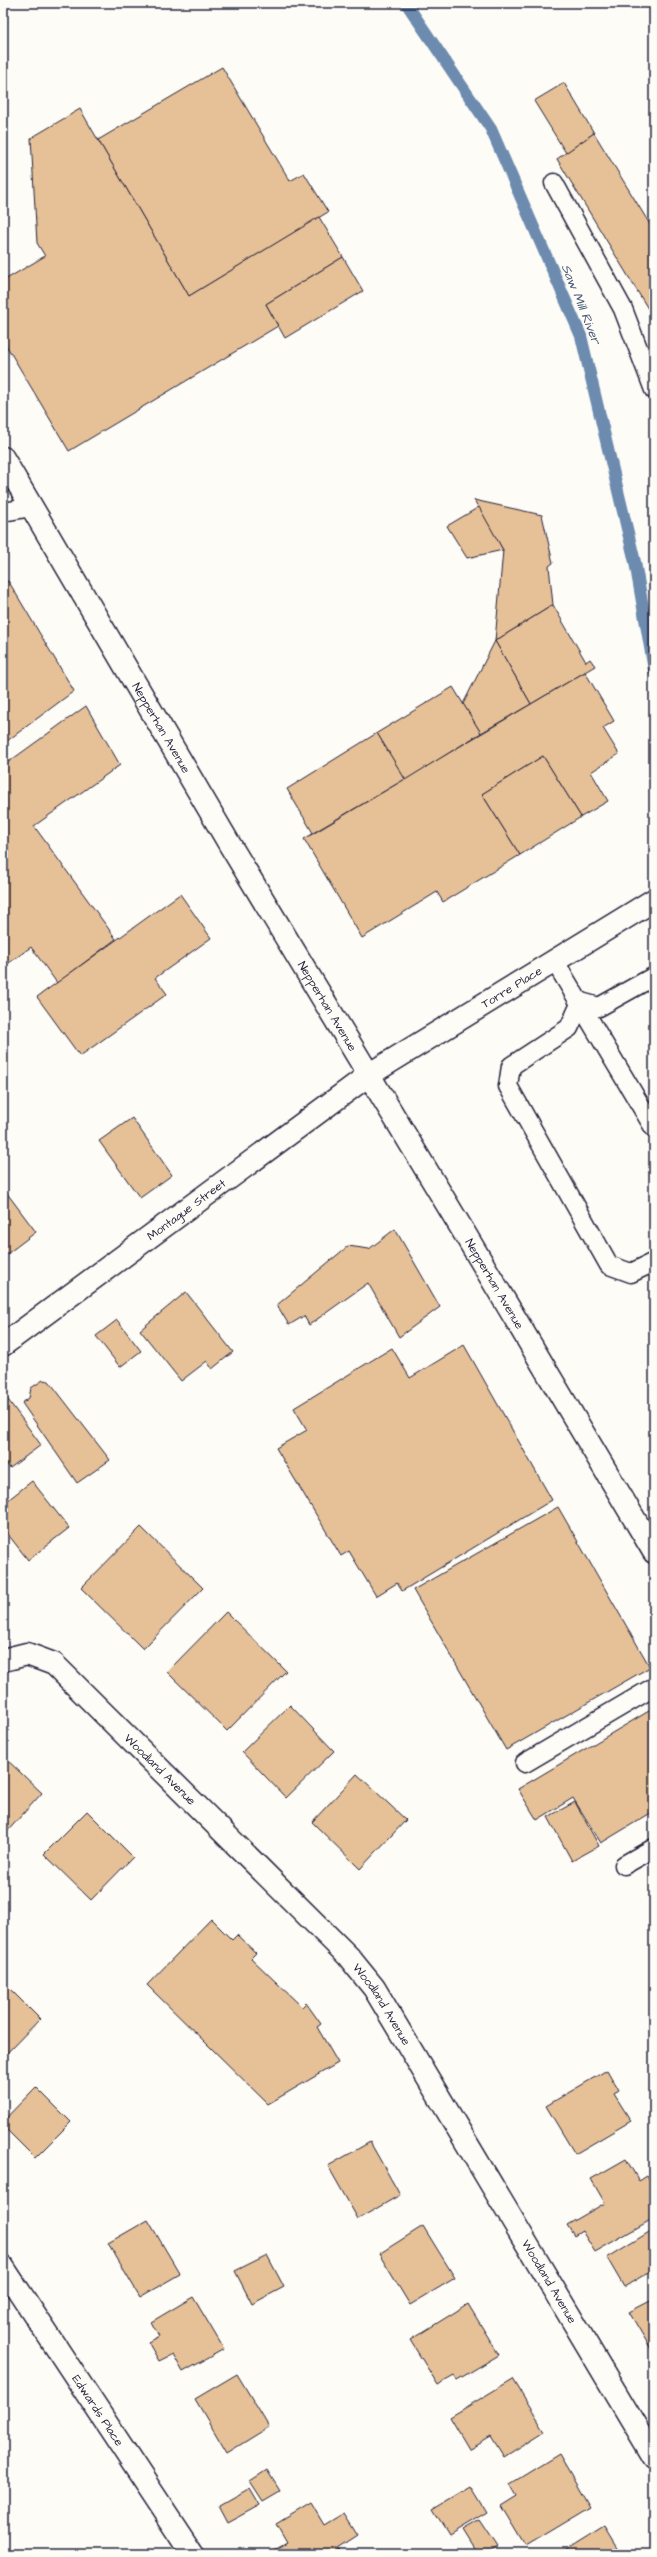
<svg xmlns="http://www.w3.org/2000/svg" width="657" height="2557" viewBox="0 0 657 2557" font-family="'Architects Daughter',sans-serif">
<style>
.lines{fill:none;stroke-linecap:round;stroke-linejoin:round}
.stream{stroke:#6c8bae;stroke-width:12}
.building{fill:#e6c097;stroke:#22223b}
.service-casing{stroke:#22223b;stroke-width:21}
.minor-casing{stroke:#22223b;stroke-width:25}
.tertiary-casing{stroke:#22223b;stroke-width:25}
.secondary-casing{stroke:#22223b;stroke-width:25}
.service{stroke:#fdfcf7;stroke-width:18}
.minor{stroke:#fdfcf7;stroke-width:22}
.tertiary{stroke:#fdfcf7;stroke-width:22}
.secondary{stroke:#fdfcf7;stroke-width:22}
.labels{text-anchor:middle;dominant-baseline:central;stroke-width:3.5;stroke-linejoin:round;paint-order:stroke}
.street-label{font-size:12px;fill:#22223b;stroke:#fdfcf7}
.water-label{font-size:13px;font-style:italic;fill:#475775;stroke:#fdfcf7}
</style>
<rect width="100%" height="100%" fill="#fdfcf7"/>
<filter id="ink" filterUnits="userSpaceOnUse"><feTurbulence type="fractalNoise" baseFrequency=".025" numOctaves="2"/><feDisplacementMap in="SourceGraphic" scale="8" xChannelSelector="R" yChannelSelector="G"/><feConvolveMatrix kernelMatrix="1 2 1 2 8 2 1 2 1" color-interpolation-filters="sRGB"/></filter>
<g filter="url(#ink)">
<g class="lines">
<polyline class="stream" points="406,3 491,129 581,336 635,562 654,670"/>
</g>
<g class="building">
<polygon points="222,67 290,181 304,173 328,212 189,296 98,140"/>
<polygon points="564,83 594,133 566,153 534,101"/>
<polygon points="80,109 189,296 319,217 343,257 266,304 278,326 69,451 3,340 3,281 45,256 37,243 31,138"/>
<polygon points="594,133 654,231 653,317 557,159"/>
<polygon points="343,257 363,291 285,338 266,304"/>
<polygon points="474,500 542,515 553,563 549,566 553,605 495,641 503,550"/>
<polygon points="479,507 503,550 467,558 447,526"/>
<polygon points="3,579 9,582 74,691 3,744"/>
<polygon points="553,605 586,662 590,659 595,666 531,704 495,641"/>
<polygon points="495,641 531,704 481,733 463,704"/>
<polygon points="585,672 614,721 603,728 619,754 591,772 608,801 581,817 543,756 482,794 520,855 443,902 437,892 362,938 304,839"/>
<polygon points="453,687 481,733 405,780 377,733"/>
<polygon points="86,706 120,765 34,826 116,939 57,983 31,947 9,963 3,954 3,766"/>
<polygon points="377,733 405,779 313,833 287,789"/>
<polygon points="543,756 581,817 520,855 482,794"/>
<polygon points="180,894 211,938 155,978 167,994 80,1056 37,997"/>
<polygon points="132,1118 172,1175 140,1198 99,1141"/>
<polygon points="3,1188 36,1232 3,1257"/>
<polygon points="395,1229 440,1307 399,1337 368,1283 309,1325 304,1316 289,1325 277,1305 348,1246 369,1249"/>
<polygon points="186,1292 233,1352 212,1369 207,1361 181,1381 140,1330"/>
<polygon points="117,1320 141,1351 120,1367 96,1336"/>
<polygon points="464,1345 552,1500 402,1591 397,1583 376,1596 349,1551 341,1556 276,1448 307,1430 294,1408 392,1348 410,1378"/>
<polygon points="43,1380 49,1381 110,1460 77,1483 22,1403 29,1398 31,1388"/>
<polygon points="3,1393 41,1445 10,1468 3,1459"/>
<polygon points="32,1481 69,1528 28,1560 3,1528 3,1504"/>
<polygon points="558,1507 650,1667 506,1750 413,1590"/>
<polygon points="141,1527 203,1588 143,1649 81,1588"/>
<polygon points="226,1612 286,1671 227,1731 167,1672"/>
<polygon points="290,1705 334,1751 286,1798 242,1752"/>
<polygon points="654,1708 654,1811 601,1843 573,1798 537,1820 518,1789"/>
<polygon points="4,1757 42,1793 3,1836 3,1758"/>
<polygon points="357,1774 406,1820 360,1869 312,1822"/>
<polygon points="575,1802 599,1846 572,1861 548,1817"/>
<polygon points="87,1811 133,1857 91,1900 44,1854"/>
<polygon points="211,1919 232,1940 237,1935 256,1953 251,1958 302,2007 306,2003 321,2024 317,2027 338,2063 268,2104 147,1985"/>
<polygon points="3,1982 40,2019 3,2057"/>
<polygon points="607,2070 619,2091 614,2094 631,2121 575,2154 546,2106"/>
<polygon points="36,2087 71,2122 35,2158 3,2126 3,2121"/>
<polygon points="370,2142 400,2195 358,2219 328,2166"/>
<polygon points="626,2159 639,2181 647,2176 654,2188 654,2218 595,2252 582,2231 574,2236 567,2225 605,2203 591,2179"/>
<polygon points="148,2220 180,2274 140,2297 108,2243"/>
<polygon points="423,2226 455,2278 410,2305 379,2254"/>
<polygon points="654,2229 654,2269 624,2287 607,2258"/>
<polygon points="267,2255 284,2287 252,2304 235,2271"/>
<polygon points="193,2297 224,2349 183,2372 173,2354 159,2361 148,2342 159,2336 151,2322"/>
<polygon points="654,2299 654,2354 629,2312"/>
<polygon points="468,2304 499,2355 457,2380 454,2376 438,2385 410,2340"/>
<polygon points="237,2374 269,2427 227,2453 195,2399"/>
<polygon points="513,2379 545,2431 504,2457 491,2436 469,2449 450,2417"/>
<polygon points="559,2454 590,2507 525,2546 501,2506 517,2496 510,2484"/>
<polygon points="267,2470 280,2491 263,2501 250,2481"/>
<polygon points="471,2486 487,2512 449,2535 433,2509"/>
<polygon points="250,2488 260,2505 229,2522 220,2505"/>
<polygon points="311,2503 324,2525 344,2513 358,2535 338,2548 340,2550 334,2554 267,2554 287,2543 276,2524"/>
<polygon points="479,2520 497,2547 486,2554 477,2554 462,2530"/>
<polygon points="605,2526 622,2554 560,2554"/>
</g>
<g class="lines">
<defs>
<g id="service">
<polyline points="554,183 623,309 654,390"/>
<polyline points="3,512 32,507"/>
<polyline points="554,960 654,1128"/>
<polyline points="581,1002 569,1028 511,1066 508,1086 609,1265 631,1273 654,1262"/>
<polyline points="581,1002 599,1007 651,978 654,979"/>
<polyline points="525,1763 654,1687"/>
<polyline points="624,1865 654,1848"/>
</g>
<g id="minor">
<path id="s1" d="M3,1345L370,1074"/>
<path id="s2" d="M3,1660L27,1654L54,1664L348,1956L374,1988L654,2457"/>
<path id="s3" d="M3,2267L193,2554"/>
</g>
<g id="tertiary">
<path id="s4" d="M370,1074L654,900"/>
</g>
<g id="secondary">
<path id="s5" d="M3,458L230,845L465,1234L654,1552"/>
</g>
</defs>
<use href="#service" class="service-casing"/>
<use href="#minor" class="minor-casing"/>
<use href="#tertiary" class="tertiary-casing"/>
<use href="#secondary" class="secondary-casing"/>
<use href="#service" class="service"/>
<use href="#minor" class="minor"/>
<use href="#tertiary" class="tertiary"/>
<use href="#secondary" class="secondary"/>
</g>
</g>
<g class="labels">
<g class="street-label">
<text stroke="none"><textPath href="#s5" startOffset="313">Nepperhan Avenue</textPath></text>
<text stroke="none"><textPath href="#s4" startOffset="166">Torre Place</textPath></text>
<text stroke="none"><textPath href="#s5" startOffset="637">Nepperhan Avenue</textPath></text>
<text stroke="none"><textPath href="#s1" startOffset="228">Montague Street</textPath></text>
<text stroke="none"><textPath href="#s5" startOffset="961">Nepperhan Avenue</textPath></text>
<text stroke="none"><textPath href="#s2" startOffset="203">Woodland Avenue</textPath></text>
<text stroke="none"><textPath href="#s2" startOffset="527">Woodland Avenue</textPath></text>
<text stroke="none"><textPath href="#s2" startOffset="851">Woodland Avenue</textPath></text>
<text stroke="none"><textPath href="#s3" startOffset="172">Edwards Place</textPath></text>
</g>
<g class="water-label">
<text transform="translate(581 304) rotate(68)">Saw Mill River</text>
</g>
</g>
<rect width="657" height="2557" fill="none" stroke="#fdfcf7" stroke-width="16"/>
<rect x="8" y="8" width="641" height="2541" fill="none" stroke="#22223b" stroke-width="1.5" filter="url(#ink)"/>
</svg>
